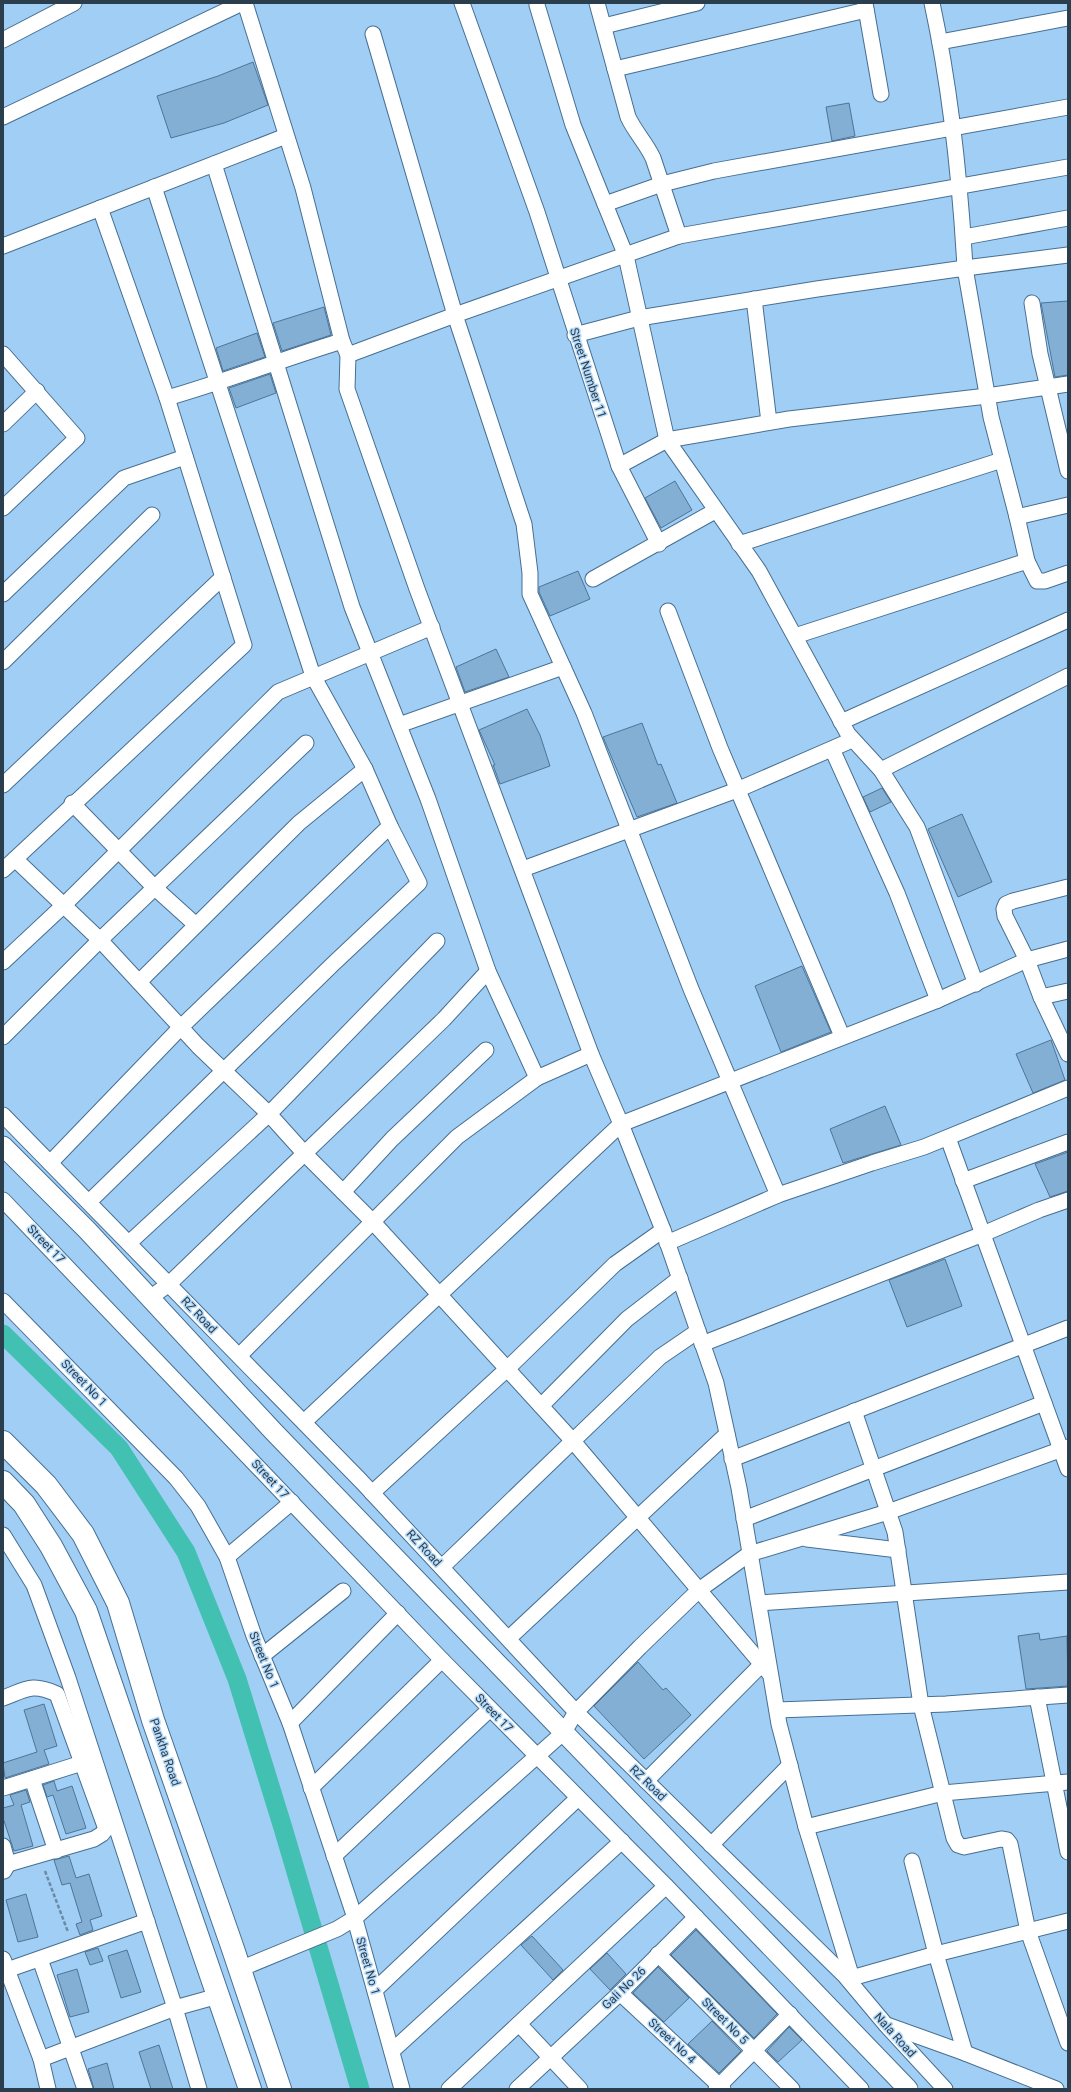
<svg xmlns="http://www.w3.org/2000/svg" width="1071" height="2092" viewBox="0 0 1071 2092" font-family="Roboto,sans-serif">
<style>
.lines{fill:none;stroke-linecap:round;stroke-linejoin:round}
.canal{stroke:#42c1b3;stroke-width:19}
.building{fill:#84afd5;stroke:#4c7598}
.minor-casing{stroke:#466f92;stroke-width:17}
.tertiary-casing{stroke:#466f92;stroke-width:21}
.primary-casing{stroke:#466f92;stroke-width:24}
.path{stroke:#6a8ba7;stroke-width:2.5;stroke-dasharray:4 2;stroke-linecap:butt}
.minor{stroke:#fff;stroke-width:15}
.tertiary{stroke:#fff;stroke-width:19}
.primary{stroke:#fff;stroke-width:22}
.labels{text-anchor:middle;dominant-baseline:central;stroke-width:3;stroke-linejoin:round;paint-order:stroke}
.street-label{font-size:12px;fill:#2b3e4d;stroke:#b6daf9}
</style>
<rect width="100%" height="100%" fill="#a1cef4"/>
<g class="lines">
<polyline class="canal" points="3,1334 119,1448 186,1552 237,1679 283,1828 360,2089"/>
</g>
<g class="building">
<polygon points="253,62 268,105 224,123 171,138 157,96 218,76"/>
<polygon points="849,103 855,136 832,141 826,107"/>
<polygon points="1068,301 1068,375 1055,377 1041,303"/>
<polygon points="324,307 331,335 282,351 273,323"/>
<polygon points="257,333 265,357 223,371 216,348"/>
<polygon points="270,374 276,393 236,408 229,388"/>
<polygon points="675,481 692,510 661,528 645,498"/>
<polygon points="578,571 590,599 550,616 539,592 539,587"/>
<polygon points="496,649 509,677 465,692 456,667"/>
<polygon points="527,709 540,735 550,766 500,784 493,765 495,765 479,730"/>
<polygon points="642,723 658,765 661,764 677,803 637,817 603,737"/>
<polygon points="882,788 891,802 870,812 863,797"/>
<polygon points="962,814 992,882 958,897 928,829"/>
<polygon points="802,966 831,1032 781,1052 755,986"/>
<polygon points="1051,1040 1065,1080 1033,1093 1016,1054"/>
<polygon points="885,1106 901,1145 843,1163 830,1129"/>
<polygon points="1068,1152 1068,1191 1050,1197 1035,1164"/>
<polygon points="945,1259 962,1306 907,1327 889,1280"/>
<polygon points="1039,1633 1040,1640 1067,1636 1068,1686 1026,1689 1018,1636"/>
<polygon points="638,1662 663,1690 666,1688 691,1715 644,1759 594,1706"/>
<polygon points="44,1704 57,1746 44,1750 49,1764 5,1778 3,1763 37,1752 24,1710"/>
<polygon points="54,1781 57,1791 72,1786 86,1828 66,1834 53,1795 47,1797 43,1785"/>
<polygon points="26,1790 30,1802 21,1805 33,1846 14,1851 3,1818 3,1808 14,1805 10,1795"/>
<polygon points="69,1856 76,1878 89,1874 102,1916 90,1920 93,1930 80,1935 76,1924 82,1922 70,1883 62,1885 54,1860"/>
<polygon points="26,1894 38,1937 18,1942 6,1900"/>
<polygon points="696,1930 777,2014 754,2038 671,1955"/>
<polygon points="532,1936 563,1970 553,1980 521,1945"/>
<polygon points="98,1948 103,1961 90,1965 85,1952"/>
<polygon points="127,1950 141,1992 121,1998 108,1956"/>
<polygon points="607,1953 626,1974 610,1990 590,1969"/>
<polygon points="658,1967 689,1998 664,2022 633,1993"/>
<polygon points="77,1969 89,2012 70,2017 57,1975"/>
<polygon points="712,2021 741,2051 719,2073 688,2044"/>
<polygon points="789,2027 802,2040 778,2062 767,2051"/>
<polygon points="159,2045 173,2089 151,2089 139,2052"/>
<polygon points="107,2063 114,2089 94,2089 88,2069"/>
</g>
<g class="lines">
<defs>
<g id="minor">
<polyline points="245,3 303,188 342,341 348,355 347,389 417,589 591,1054 621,1124 663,1230 716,1383 739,1488 779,1724 806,1827 852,1978"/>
<polyline points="462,3 537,212 619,466 659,544"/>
<path d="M597,3L628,117C635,132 646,143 653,158L679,236L455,315L524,524L530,573V594L584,713L691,989L778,1195L872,1163L924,1147L1068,1088"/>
<polyline points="865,3 881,94"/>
<path d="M932,3C951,91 960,178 965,268L1068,255"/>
<polyline points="537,5 573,125 626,256 667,440 759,571 848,734 881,770 917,827 976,984"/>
<polyline points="604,26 697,3"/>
<polyline points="3,40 74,3"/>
<polyline points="940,42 1068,18"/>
<polyline points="615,69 866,10"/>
<polyline points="3,117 242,3"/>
<polyline points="214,164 352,607 428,799 488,971 537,1078"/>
<polyline points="605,204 662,184 714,171 1068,107"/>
<polyline points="100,208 167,398 244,645 15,859 100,940 198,1046 269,1114 305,1154 372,1221 572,1440 770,1674"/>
<polyline points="679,236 1068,167"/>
<polyline points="964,237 1068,218"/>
<polyline points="3,246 286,136"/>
<polyline points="754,299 769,422"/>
<polyline points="1032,303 1040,354 1068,471"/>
<polyline points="575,335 639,318 817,289 965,268 991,417 1017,517 1068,505"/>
<polyline points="3,354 77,438 3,508"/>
<polyline points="348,355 455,315 373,34"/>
<path d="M167,398C226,381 283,359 342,341"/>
<polyline points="3,424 37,391"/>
<polyline points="619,466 667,440 789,419 987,396 1068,384"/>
<polyline points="1017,517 1027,561 1037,581 1045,581 1068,573"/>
<polyline points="739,544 1002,460"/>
<polyline points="593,579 715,511"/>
<polyline points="3,594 124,478 185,457"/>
<polyline points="668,611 720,748 842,1036"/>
<polyline points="795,636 1027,561"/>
<polyline points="3,662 152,515"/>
<polyline points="841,722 1068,620"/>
<polyline points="399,725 563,667"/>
<polyline points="832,749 897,893 938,1000"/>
<polyline points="881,770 1068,676"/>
<polyline points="3,785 223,577"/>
<polyline points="72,803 155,888 196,925"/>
<polyline points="523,869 737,790 852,740"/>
<polyline points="3,870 15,859"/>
<polyline points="1068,887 1013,901 1006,904 1004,909 1005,916 1027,960 1068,949"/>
<polyline points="3,962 64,905 278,692 432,627"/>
<polyline points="139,982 299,823 365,769"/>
<polyline points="1041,997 1068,991"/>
<polyline points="3,1037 100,940 306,743"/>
<polyline points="3,1115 361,1481 576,1712 845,1976 886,2025 945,2089"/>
<polyline points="948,1138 1068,1469"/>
<polyline points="50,1163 181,1027 390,826"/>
<polyline points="963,1181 1068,1142"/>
<polyline points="343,1192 392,1139 486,1050"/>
<polyline points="3,1200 442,1660 669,1889 861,2089"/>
<polyline points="89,1202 333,964 419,883 390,826 365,769 313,676 154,187"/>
<polyline points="129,1243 269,1114 437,941"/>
<polyline points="667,1243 778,1195"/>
<polyline points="150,1298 169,1284 444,1019 488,971"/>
<polyline points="3,1301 176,1478 198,1506 227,1557 254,1636 290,1723 353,1912 402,2089"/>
<polyline points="702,1344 983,1234 1039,1210 1068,1200"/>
<polyline points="239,1356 457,1137 537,1078 591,1054"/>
<polyline points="541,1406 627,1319 680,1278"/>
<polyline points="854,1411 895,1532 921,1705 954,1838 958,1845 964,1847 1001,1839 1007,1840 1010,1844 1028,1931 1068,2043"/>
<polyline points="304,1422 621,1124 938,1000 1027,960 1041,997 1068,1054"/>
<polyline points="732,1459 1068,1328"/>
<polyline points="372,1493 507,1369 615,1264 663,1230"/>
<polyline points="744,1519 1044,1403"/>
<polyline points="3,1535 34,1585 68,1678 175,2008 199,2089"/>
<polyline points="807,1539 898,1550"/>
<polyline points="227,1557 292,1502"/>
<polyline points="442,1567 660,1357 698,1331"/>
<polyline points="759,1603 1068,1582"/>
<polyline points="509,1638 727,1434"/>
<polyline points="262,1656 343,1591"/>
<polyline points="1037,1697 1068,1852"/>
<path d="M3,1698C27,1689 32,1683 57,1694L106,1829L102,1834L94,1839L8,1864"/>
<polyline points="777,1710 946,1704 1068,1695"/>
<polyline points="290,1723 398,1613"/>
<polyline points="32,1779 56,1851"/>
<polyline points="646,1781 762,1664"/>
<polyline points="3,1788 82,1763"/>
<polyline points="311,1788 442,1660"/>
<polyline points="806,1827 943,1793 1068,1782"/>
<polyline points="711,1845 790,1765"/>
<polyline points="3,1846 8,1864 4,1871"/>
<polyline points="334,1856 490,1709"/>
<polyline points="912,1861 936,1954 965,2053"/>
<polyline points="658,1954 792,2089"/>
<polyline points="3,1959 41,2059 48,2089"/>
<polyline points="40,1959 85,2089"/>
<polyline points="240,1969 337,1929 355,1918 564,1732 576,1712 640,1647 699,1590 749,1554 888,1512 1068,1447"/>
<polyline points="7,1970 147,1921"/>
<polyline points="848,1979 936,1954 1068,1921"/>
<polyline points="375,1990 578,1798"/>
<polyline points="620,1993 723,2089"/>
<polyline points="519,2024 580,2089"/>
<polyline points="887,2025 965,2053 1056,2089"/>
<polyline points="392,2051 622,1841"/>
<polyline points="41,2059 175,2008 218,1996"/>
<polyline points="449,2089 666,1886"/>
<polyline points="517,2089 620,1993 696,1917"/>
<polyline points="716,2089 790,2014"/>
</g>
<polyline id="tertiary" points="3,1146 87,1230 273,1431 908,2089"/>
<g id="primary">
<polyline points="3,1442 46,1485 83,1534 118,1603 153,1720 232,1946 280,2089"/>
<polyline points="3,1482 24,1504 51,1546 86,1611 250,2089"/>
</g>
</defs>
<use href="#minor" class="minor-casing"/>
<use href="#tertiary" class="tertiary-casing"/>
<use href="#primary" class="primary-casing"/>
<polyline class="path" points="45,1871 68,1932"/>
<use href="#minor" class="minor"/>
<use href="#tertiary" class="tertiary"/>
<use href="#primary" class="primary"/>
</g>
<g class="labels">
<g class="street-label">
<text transform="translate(588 373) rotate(72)">Street Number 11</text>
<text transform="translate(46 1244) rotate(46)">Street 17</text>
<text transform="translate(199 1315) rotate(46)">RZ Road</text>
<text transform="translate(84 1383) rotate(46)">Street No 1</text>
<text transform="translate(270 1479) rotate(47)">Street 17</text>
<text transform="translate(424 1548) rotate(47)">RZ Road</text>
<text transform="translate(264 1660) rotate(68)">Street No 1</text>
<text transform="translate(494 1713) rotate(46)">Street 17</text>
<text transform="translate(165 1752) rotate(71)">Pankha Road</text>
<text transform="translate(648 1783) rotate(44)">RZ Road</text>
<text transform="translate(368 1966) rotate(74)">Street No 1</text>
<text transform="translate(624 1988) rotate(-44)">Gali No 26</text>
<text transform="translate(725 2021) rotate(45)">Street No 5</text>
<text transform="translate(895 2035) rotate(48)">Nala Road</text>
<text transform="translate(672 2041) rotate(43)">Street No 4</text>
</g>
</g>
<rect width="1071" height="2092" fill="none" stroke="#2b3e4d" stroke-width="8"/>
</svg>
